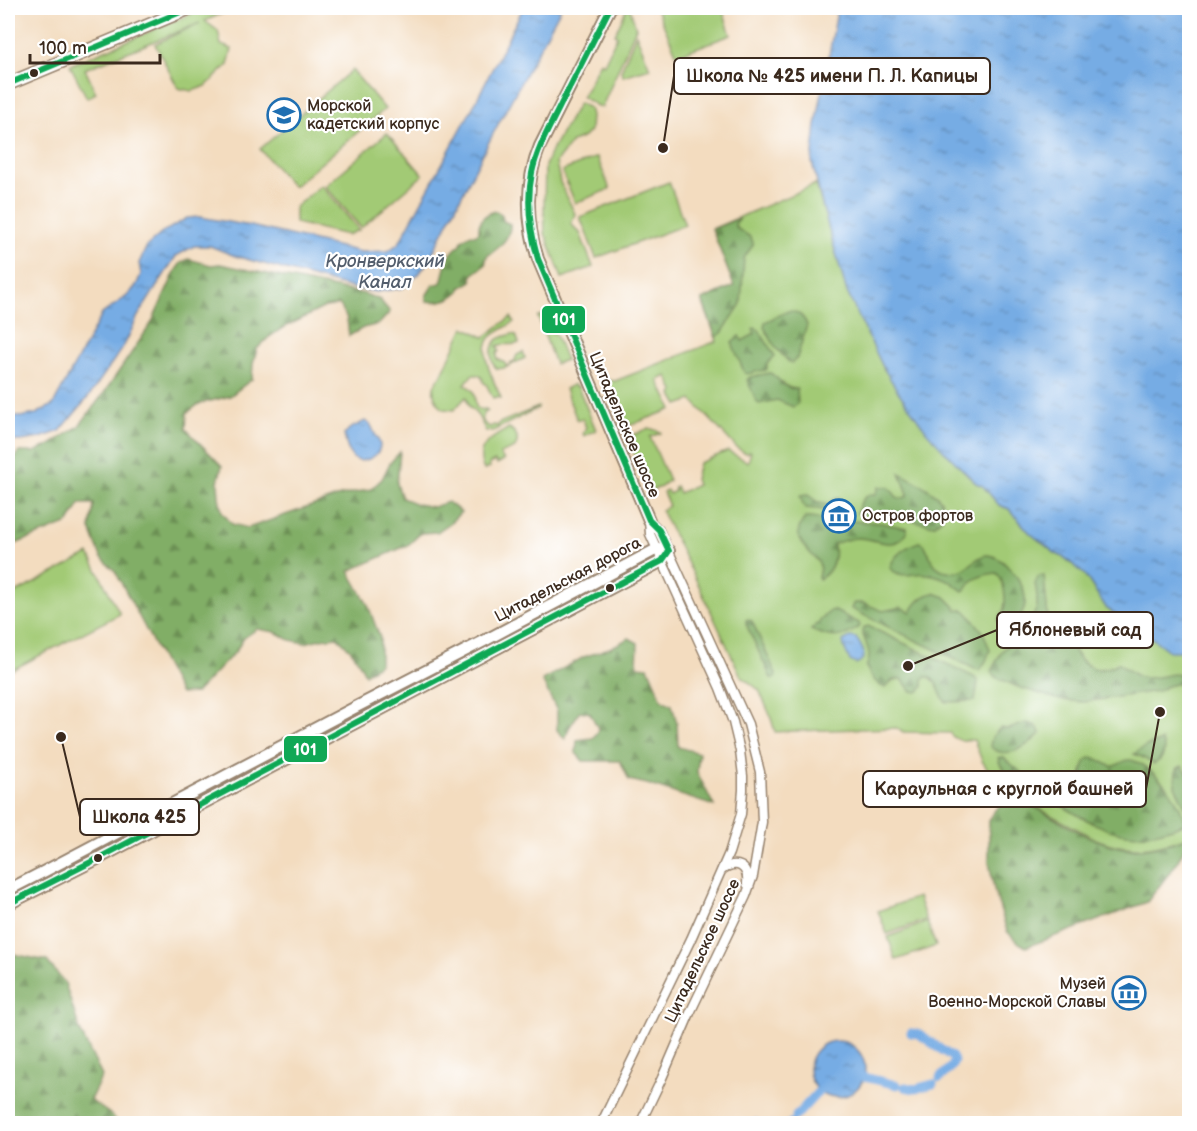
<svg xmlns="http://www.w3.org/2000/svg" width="1197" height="1131" viewBox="0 0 1197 1131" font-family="'Balsamiq Sans',sans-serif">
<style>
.green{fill:#a2ca75;stroke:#6e7a4a;stroke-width:1.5}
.forest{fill:url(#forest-firs);stroke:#5e6c42;stroke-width:1.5}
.water{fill:url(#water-ripples);stroke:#586b81;stroke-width:1.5}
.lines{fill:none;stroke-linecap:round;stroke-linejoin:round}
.canal{stroke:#76ace4;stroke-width:9}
.minor-casing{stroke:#97836e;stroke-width:11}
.tertiary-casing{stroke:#97836e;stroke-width:14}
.secondary-casing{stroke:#97836e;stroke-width:15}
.minor{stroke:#fff;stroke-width:8}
.tertiary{stroke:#fff;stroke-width:10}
.secondary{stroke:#fff;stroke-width:12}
.bus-1-casing{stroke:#fff;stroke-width:10}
.bus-2-casing{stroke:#fff;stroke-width:10}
.bus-1{stroke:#10a855;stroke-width:6}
.bus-2{stroke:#10a855;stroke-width:6}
.bus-dot{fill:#3b2a1e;stroke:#fff;stroke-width:2}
.labels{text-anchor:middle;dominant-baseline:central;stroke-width:4.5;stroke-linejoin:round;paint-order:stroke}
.poi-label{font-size:16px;fill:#3b2a1e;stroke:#fff;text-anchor:start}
.street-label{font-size:16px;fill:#3b2a1e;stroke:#fff}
.water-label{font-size:18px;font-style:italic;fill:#535e6d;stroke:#fff}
.leader{fill:none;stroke:#3b2a1e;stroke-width:2}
.callout-dot{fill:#3b2a1e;stroke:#fff;stroke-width:2}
.callout{fill:#fff;stroke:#3b2a1e;stroke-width:2}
.callout-label{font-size:18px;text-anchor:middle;font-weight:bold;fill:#3b2a1e}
.line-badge{stroke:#fff;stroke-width:2}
.badge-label{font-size:16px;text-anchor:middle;font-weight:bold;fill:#fff}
</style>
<defs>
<pattern id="forest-firs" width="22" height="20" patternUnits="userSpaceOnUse" patternTransform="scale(1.5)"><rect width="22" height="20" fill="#81ae66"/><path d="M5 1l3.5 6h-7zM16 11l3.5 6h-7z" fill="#6b8e53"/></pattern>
<pattern id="water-ripples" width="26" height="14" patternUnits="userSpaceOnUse" patternTransform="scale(1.5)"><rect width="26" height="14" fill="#76ace4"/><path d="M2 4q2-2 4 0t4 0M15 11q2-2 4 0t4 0" fill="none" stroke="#628cb8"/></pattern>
</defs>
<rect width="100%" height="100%" fill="#fff"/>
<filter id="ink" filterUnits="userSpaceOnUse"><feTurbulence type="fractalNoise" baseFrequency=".0167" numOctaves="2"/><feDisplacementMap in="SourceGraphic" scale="12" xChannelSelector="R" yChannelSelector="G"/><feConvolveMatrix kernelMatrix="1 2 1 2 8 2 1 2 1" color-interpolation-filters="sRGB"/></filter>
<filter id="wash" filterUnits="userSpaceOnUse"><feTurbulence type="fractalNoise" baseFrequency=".008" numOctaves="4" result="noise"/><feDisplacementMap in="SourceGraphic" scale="24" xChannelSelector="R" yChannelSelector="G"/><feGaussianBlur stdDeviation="1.35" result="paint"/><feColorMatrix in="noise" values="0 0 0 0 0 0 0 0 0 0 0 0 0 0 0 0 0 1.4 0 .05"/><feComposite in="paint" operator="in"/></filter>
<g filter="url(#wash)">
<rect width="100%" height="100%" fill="#f3dcbf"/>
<g class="green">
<polygon points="205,8 232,9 205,21 218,31 221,45 232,49 228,65 206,86 192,91 178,88 155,44 200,23 85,69 96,93 87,98 70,65"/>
<polygon points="627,8 630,8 636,28 635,28 635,30 602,107 597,106 582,97 600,62 604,64 617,36 615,34"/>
<polygon points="656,8 722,8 731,35 677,55"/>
<polygon points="636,34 650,68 623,76 621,71"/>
<polygon points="352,70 385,109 293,187 260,149"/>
<polygon points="579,103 589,108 591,115 590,131 584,137 572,142 556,162 560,182 575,214 571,224 580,233 593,267 562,278 545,233 544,209 545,166 551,151"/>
<polygon points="387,133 423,175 361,228 325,186"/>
<polygon points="597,157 610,189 575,203 562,171"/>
<polygon points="669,182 685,225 596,258 580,217"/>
<path d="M816,184L847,292L884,369L976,483L983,486L999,505L1009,509L1030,533L1055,553L1065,558L1085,575L1107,609L1131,622L1189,651V837C1154,848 1132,854 1096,839L1011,794L995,779L988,770L982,761L974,740C964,740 955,742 950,733L903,732L897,728L793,731L775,732L770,715L759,690L741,676L699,586L661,510L669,506L663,492L667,490L669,494L675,491L674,488L676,486L679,493L697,485L695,479L699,463L728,451L748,462L751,452L745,453L737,448L692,400L678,405L672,395L674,391L667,376L658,380L672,409L623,428L600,374L607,380L615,381L717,341L702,300L734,286L712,229Z"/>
<polygon points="321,185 359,230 347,235 295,223 295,207"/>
<polygon points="551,312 556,326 551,329 553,333 555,333 566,360 555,364 538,317"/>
<path d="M511,317L514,322C507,327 495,332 490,338C478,354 495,383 501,398L496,397L493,398L486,384L484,383L482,378L479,375H472L465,384C467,386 471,388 473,391C478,399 470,412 486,409L488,411C479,415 482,424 490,427L494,425L498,426L499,423L538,407V408L493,431H486L478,416L469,406L466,397L454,410L443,409C433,398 429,388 441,376L464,327L484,337Z"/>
<path d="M512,334L516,335L519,343C512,347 504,342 497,346L499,351L497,353V359L504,362L507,367L510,365V363L514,362L517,355L523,352L525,358L504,368L497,369C490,362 489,348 497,340C501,337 507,336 512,334Z"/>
<polygon points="574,384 575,387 578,387 596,430 584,436 583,433 586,428 583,419 577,420 565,389"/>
<path d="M509,428C517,433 520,439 515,448L500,454L504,460L497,464L495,461L489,464L490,467L484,470C473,446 492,438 509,428Z"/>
<polygon points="649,428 661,432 661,433 650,437 669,480 661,487 650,491 627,438"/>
<polygon points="89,554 120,614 8,672 8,597"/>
<polygon points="918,897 926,920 887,934 878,911"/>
<polygon points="927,922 936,946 896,960 888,937"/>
</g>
<g class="forest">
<path d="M495,211C501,213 503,214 503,221L510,224C511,238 498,249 487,256L485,265L472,275V281L460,288V291C451,300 439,303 426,301V296L433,285L441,283C446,266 445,256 461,244L462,240L471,234L475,235L479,232C478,219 484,215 495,211Z"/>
<polygon points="739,218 739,219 735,224 736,228 749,236 753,242 753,245 744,258 741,304 722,333 716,337 702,300 734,286 712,229"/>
<path d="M188,259L211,265L220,264L365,294L380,300L390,312L379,324L363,328L349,336L347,319L340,305L325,307L281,329L268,338L257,349L253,364L252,379L230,396L199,404L187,413L186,429L222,466L218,482L219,497L222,512L232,524L248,528L340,496L371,489L382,479L390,463L400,452L397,484L402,498L417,504L433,507L448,502L461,512L450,523L437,532L421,533L408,545L349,571L368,605L380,638V663L365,674C357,657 351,649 337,637L320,639L305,643L290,640L275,632L257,629L244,638L235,652L196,693L180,694L115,571L101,557L90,529L94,504H80L69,523L8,547V481L11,474L10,466L19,452H34L50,445L79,426L104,393L151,324L176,270L181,263Z"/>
<path d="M788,311C797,310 804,317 807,325L797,358L792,363L789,362L776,348L764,327L765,322Z"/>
<polygon points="755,328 759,330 775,356 767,364 767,369 766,370 746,374 744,372 732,343 739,336 742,341 755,334 753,329"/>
<path d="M770,373C779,378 785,390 797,389L798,403L793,407L777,400L759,404L757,402L747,380L750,377Z"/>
<path d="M900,473C910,479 939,492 942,503C943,508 943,513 942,518L934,525L900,518L857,513C858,508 862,498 867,496C869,494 872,496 875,495L879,487C893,484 891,493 899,499L906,497L908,494Z"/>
<path d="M808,495L818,502L827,505C829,504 831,502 833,500C842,494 846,506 846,512L806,508L803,505L800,496Z"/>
<path d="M805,518H808L881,523L906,528L907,532C894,553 877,538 858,538C850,538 842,541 834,544C836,559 832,572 819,579L818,577C819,573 821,567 819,563C818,561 814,557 813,556C800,543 792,534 805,518Z"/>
<path d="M919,542L924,544C931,555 931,568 947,571C969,576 973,555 988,555C996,556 1003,561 1008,567C1026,584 1035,610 1009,625H1004L998,621C999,618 1001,615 1003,612C1007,601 1005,580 996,573C987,574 977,576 970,583C968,586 966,589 963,591C958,588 955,585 951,582C944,578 935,575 927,574C914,571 902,581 890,568C893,555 907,546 919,542Z"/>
<path d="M1041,576H1044L1048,618C1053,621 1060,625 1063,630C1068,636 1070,644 1074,651C1085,669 1101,674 1118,663C1125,667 1132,674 1140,677C1155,682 1170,670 1185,676L1188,681L1167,686L1158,691L1084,702L1060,700L1018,687L995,677L991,671L1002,651L1025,627L1032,619L1037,607V595L1035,583L1038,577Z"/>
<path d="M934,593L945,597L958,610H964L967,612L983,632L990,650L986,661L980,670L975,669L851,609L853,604L854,603H863L883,611L901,607L911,612C916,602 923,595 934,593Z"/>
<path d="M833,610L859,623L860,626C843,641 829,638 811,630L830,611Z"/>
<polygon points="748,619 752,621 776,674 775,678 771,678 770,676 746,624 746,620"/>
<path d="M868,626L974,677L978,681L975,701L946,702C938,694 940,683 929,677H925L923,680V687L918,692L911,691L902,679L893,680L885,688C876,685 870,675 866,667C873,654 866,645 862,632L864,628Z"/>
<polygon points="629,638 638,643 637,666 648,667 662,700 672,705 677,723 678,747 699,753 697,772 714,806 647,784 629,780 620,761 583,761 576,753 577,740 593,738 599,730 590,713 580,711 569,728 565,739 557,730 557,711 542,680 584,657 612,647"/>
<path d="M1026,723C1034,724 1039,726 1040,734C1028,746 1005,762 990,746L992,737L1000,728L1009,729Z"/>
<path d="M1162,741C1166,751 1164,760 1153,764L1142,757L1134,754L1146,746Z"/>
<path d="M1000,757H1003L1023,774L1074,802L1078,800C1080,791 1081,764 1087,760C1095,753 1103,765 1112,766C1119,766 1123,760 1129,760C1133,760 1139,763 1142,765C1163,778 1179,800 1186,823C1168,830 1147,837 1127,834C1101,831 1075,813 1052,800C1041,794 1030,789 1019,782C1011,777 1000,768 998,758Z"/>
<polygon points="1182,766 1189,775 1189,814 1175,786 1176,769"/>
<path d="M1016,796C1048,814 1098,849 1135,849C1153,849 1172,843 1189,837V840L1176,864L1147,902L1026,947L1017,942L1007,931L994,889L989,862V821L995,810L1002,804Z"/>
<polygon points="8,953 47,961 65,983 80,1031 102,1076 90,1100 110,1114 119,1123 12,1123 8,1104"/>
</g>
<g class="water">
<polygon points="523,8 561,8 494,132 429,260 419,274 403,288 376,292 352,288 235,256 210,246 194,246 176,256 138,316 125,344 90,395 60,431 40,438 21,441 8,441 8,414 20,417 36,414 53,405 102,314 127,296 136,286 141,274 139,263 147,246 163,232 187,218 200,217 251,226 361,252 388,251 399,243 474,105"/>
<polygon points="836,8 1189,8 1189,651 1169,651 1131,622 1107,609 1085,575 1065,558 1055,553 1030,533 1009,509 999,505 983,486 976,483 949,456 927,432 899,393 884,369 847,292 823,208 812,162 816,125 836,17"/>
<path d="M365,421C371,424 372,427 374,432C376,436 380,441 380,446C379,457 362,465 353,458C347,452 346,443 344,435L349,429Z"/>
<path d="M850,637L856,638C862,647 870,658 856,664L850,661L844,647L843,641Z"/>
<circle cx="837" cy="1069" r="28"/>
</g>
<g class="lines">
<g class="canal">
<polyline points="911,1033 919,1034 952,1057 954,1061 952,1066 940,1078"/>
<polyline points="864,1077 897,1085"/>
<polyline points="905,1087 915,1089 933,1084"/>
<polyline points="796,1116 819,1091"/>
<polyline points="756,1123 757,1124"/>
<polyline points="790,1124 791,1123"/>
</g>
</g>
</g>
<g filter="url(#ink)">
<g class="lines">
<defs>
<g id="minor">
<path d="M722,870C736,860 749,865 747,884"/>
<polyline points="601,1124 691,939 729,853 741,814 743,790 743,776 740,751 733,722 720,688 650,534 649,520"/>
<polyline points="640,1124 662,1078 690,1013 746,896 753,876 762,822 760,772 748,724 659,530 649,520"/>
</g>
<g id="tertiary">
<path d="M610,8L540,146C525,182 526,222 538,259L649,520"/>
<polyline points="8,890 45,871 356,707 484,641 657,549 669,551 662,561 99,858 8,904"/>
</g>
<polyline id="secondary" points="8,84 190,8"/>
</defs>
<use href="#minor" class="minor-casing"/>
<use href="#tertiary" class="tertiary-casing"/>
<use href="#secondary" class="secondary-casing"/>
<use href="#minor" class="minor"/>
<use href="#tertiary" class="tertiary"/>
<use href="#secondary" class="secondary"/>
<defs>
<path id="bus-1" d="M8,904L99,858L662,561L669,551L659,530L649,520L538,259C530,231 526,202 532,173C537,148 551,125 562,102C578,71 594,39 610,8"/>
<polyline id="bus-2" points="8,84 190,8"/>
</defs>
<use href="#bus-1" class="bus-1-casing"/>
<use href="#bus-2" class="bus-2-casing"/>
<use href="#bus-1" class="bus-1"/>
<use href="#bus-2" class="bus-2"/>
</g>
</g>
<defs>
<symbol id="school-ring" viewBox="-11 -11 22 22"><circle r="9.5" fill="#fff" stroke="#1f6fb2" stroke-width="1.5"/><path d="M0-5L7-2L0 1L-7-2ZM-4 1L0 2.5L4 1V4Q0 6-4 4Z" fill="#1f6fb2"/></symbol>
<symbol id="museum-ring" viewBox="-11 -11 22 22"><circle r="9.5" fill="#fff" stroke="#1f6fb2" stroke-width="1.5"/><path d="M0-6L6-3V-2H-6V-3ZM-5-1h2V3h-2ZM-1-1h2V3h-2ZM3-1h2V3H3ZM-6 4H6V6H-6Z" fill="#1f6fb2"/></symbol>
</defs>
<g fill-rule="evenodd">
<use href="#school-ring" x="265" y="96" width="38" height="38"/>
<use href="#museum-ring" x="820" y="497" width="38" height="38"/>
<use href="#museum-ring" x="1110" y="974" width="38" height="38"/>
</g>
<g class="bus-dot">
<circle cx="34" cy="73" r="5"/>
<circle cx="610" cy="588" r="5"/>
<circle cx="98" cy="858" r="5"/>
</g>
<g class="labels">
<g class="poi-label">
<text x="307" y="106">Морской<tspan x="307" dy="18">кадетский корпус</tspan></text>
<text x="862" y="516">Остров фортов</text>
<text x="1106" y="984" text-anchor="end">Музей<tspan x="1106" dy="18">Военно-Морской Славы</tspan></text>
</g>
<g class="street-label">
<text transform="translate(624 425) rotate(67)">Цитадельское шоссе</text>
<text transform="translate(568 580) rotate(-28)">Цитадельская дорога</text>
<text transform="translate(703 951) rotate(-65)">Цитадельское шоссе</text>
</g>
<g class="water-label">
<text x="385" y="261">Кронверкский<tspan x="385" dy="21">Канал</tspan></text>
</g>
</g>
<path class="leader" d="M663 148L674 76M908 666L997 630M1160 712L1146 789M61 737L80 817"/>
<g class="callout-dot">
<circle cx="663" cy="148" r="6"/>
<circle cx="908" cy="666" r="6"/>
<circle cx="1160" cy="712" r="6"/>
<circle cx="61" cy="737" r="6"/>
</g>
<g class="callout">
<rect x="674" y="58" width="316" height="36" rx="6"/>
<rect x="997" y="612" width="156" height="36" rx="6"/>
<rect x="863" y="771" width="283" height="36" rx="6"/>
<rect x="80" y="799" width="119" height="36" rx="6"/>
</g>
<g class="callout-label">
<text x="832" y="82">Школа № 425 имени П. Л. Капицы</text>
<text x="1075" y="636">Яблоневый сад</text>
<text x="1004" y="795">Караульная с круглой башней</text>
<text x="139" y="823">Школа 425</text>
</g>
<g class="line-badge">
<rect x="541" y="305" width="45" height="29" rx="6" fill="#10a855"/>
<rect x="283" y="735" width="45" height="28" rx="6" fill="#10a855"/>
</g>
<g class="badge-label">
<text x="564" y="325">101</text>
<text x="305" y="755">101</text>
</g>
<rect width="1197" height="1131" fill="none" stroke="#fff" stroke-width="30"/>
<path d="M30 54v9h130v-9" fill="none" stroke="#3b2a1e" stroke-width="3"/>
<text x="39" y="54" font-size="18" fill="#3b2a1e" stroke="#ffffff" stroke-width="4.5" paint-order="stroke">100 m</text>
</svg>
